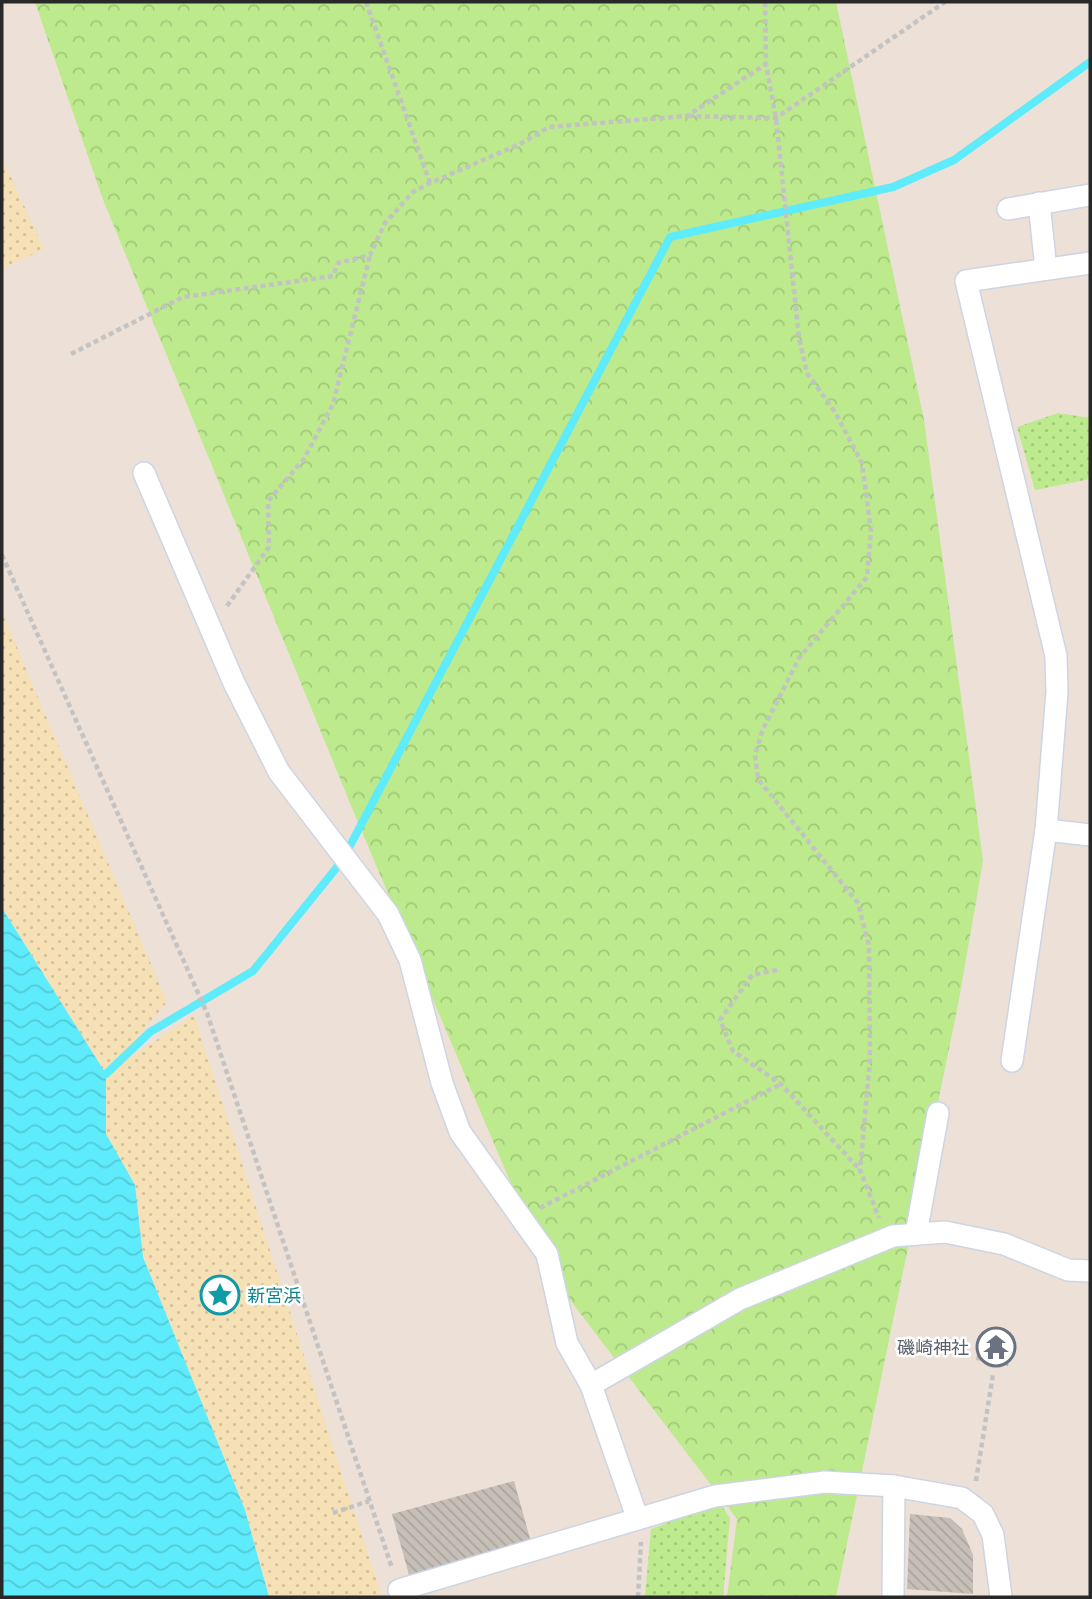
<svg xmlns="http://www.w3.org/2000/svg" width="1092" height="1599" viewBox="0 0 1092 1599" font-family="Quicksand,'Noto Sans JP',sans-serif">
<style>
.forest{fill:url(#forest-crowns)}
.sand{fill:url(#sand-dots)}
.park{fill:url(#park-dots)}
.water{fill:url(#water-waves)}
.lines{fill:none;stroke-linecap:round;stroke-linejoin:round}
.stream{stroke:#5eebfb;stroke-width:8}
.building{fill:url(#building-back-hatch)}
.minor-casing{stroke:#cdd5e3;stroke-width:24}
.path{stroke:#c3c3c3;stroke-width:4.5;stroke-dasharray:5 3.5;stroke-linecap:butt}
.minor{stroke:#fff;stroke-width:21}
.labels{text-anchor:middle;dominant-baseline:central;stroke-width:5;stroke-linejoin:round;paint-order:stroke}
.culture-label{font-size:18px;fill:#0d838f;stroke:#fff;text-anchor:start}
.worship-label{font-size:18px;fill:#5b616d;stroke:#fff;text-anchor:end}
</style>
<defs>
<pattern id="forest-crowns" width="20" height="18" patternUnits="userSpaceOnUse" patternTransform="scale(1.75)"><rect width="20" height="18" fill="#bcea8d"/><path d="M2 6a3 3 0 1 1 6 0M12 15a3 3 0 1 1 6 0" fill="none" stroke="#a2c97a"/></pattern>
<pattern id="sand-dots" width="8" height="8" patternUnits="userSpaceOnUse" patternTransform="scale(1.75)"><rect width="8" height="8" fill="#f6e1b6"/><path d="M2 2h.1M6 6h.1" fill="none" stroke="#d3c19c" stroke-width="1.8" stroke-linecap="round"/></pattern>
<pattern id="park-dots" width="8" height="8" patternUnits="userSpaceOnUse" patternTransform="scale(1.75)"><rect width="8" height="8" fill="#bcea8d"/><path d="M2 2h.1M6 6h.1" fill="none" stroke="#a2c97a" stroke-width="1.8" stroke-linecap="round"/></pattern>
<pattern id="water-waves" width="16" height="10" patternUnits="userSpaceOnUse" patternTransform="scale(1.75)"><rect width="16" height="10" fill="#5eebfb"/><path d="M0 5q4-4 8 0t8 0" fill="none" stroke="#52cad7"/></pattern>
<pattern id="building-back-hatch" width="6" height="6" patternUnits="userSpaceOnUse" patternTransform="scale(1.75)"><rect width="6" height="6" fill="#c6bfb7"/><path d="M-1 5l2 2M0 0l6 6M5-1l2 2" fill="none" stroke="#aaa49d"/></pattern>
</defs>
<rect width="100%" height="100%" fill="#ece0d7"/>
<polygon class="forest" points="35,2 836,2 924,420 983,861 958,1005 836,1597 727,1597 737,1519 548,1271 357,820 102,197"/>
<g class="sand">
<polygon points="2,158 44,249 2,269"/>
<polygon points="2,612 167,1002 108,1072 194,1015 382,1597 269,1597 245,1510 143,1257 135,1185 106,1134 106,1074 2,908"/>
</g>
<g class="park">
<polygon points="1058,413 1090,418 1090,479 1035,490 1017,427"/>
<polygon points="720,1503 730,1518 723,1597 645,1597 651,1529"/>
</g>
<polygon class="water" points="2,908 106,1074 106,1134 135,1185 143,1257 245,1510 269,1597 2,1597"/>
<g class="lines">
<polyline class="stream" points="106,1074 150,1032 253,971 342,861 670,237 893,187 954,160 1090,62"/>
</g>
<g class="building">
<polygon points="982,1331 1013,1337 1008,1366 976,1360"/>
<polygon points="514,1481 531,1542 409,1575 392,1514"/>
<polygon points="910,1514 950,1518 962,1529 973,1555 973,1594 907,1589"/>
</g>
<g class="lines">
<defs>
<g id="minor">
<polyline points="1039,203 1046,269"/>
<polyline points="1008,209 1090,195"/>
<polyline points="1090,263 966,281 1056,656 1057,692 1046,830 1090,835"/>
<polyline points="144,473 234,683 279,772 388,914 410,960 442,1083 460,1132 547,1254 567,1343 591,1385 740,1299 893,1236 945,1232 1004,1244 1068,1270 1090,1271"/>
<polyline points="1012,1061 1046,830"/>
<polyline points="916,1234 938,1113"/>
<polyline points="591,1385 637,1517"/>
<polyline points="399,1590 715,1496 825,1482 894,1486 962,1498 983,1514 993,1535 1001,1597"/>
<polyline points="893,1597 894,1486"/>
</g>
</defs>
<use href="#minor" class="minor-casing"/>
<g class="path">
<polyline points="366,2 430,183"/>
<polyline points="765,2 766,64 776,118 799,338 807,373 835,412 862,463 871,531 867,577 799,658 763,729 755,754 758,779 858,903 869,946 870,1060 860,1170 879,1218"/>
<polyline points="688,116 776,118 945,2"/>
<polyline points="71,354 183,297 333,276 338,263 370,255 385,223 413,192 430,183 520,144 549,127 687,116 766,64"/>
<polyline points="2,555 207,1013 392,1568"/>
<polyline points="227,606 269,547 268,501 304,459 333,404 370,255"/>
<polyline points="777,970 752,975 720,1020 733,1051 781,1084 860,1170"/>
<polyline points="540,1208 781,1084"/>
<polyline points="976,1481 993,1374"/>
<polyline points="333,1513 369,1501"/>
<polyline points="638,1597 641,1542"/>
</g>
<use href="#minor" class="minor"/>
</g>
<defs>
<symbol id="sight-ring" viewBox="-11 -11 22 22"><circle r="9.5" fill="#fff" stroke="#0f9aa8" stroke-width="1.5"/><path d="M0-6L1.8-2.2L6-1.7L2.9 1.2L3.7 5.4L0 3.3L-3.7 5.4L-2.9 1.2L-6-1.7L-1.8-2.2Z" fill="#0f9aa8"/></symbol>
<symbol id="temple-ring" viewBox="-11 -11 22 22"><circle r="9.5" fill="#fff" stroke="#6b7280" stroke-width="1.5"/><path d="M0-6L5-2H3V0L6.5 2.5H4V6H1.5V3h-3V6H-4V2.5H-6.5L-3 0V-2H-5Z" fill="#6b7280"/></symbol>
</defs>
<g fill-rule="evenodd">
<use href="#sight-ring" x="198" y="1273" width="44" height="44"/>
<use href="#temple-ring" x="974" y="1325" width="44" height="44"/>
</g>
<g class="labels">
<g class="culture-label">
<text x="247" y="1295">新宮浜</text>
</g>
<g class="worship-label">
<text x="969" y="1347">磯崎神社</text>
</g>
</g>
<rect width="1092" height="1599" fill="none" stroke="#282828" stroke-width="7"/>
</svg>
